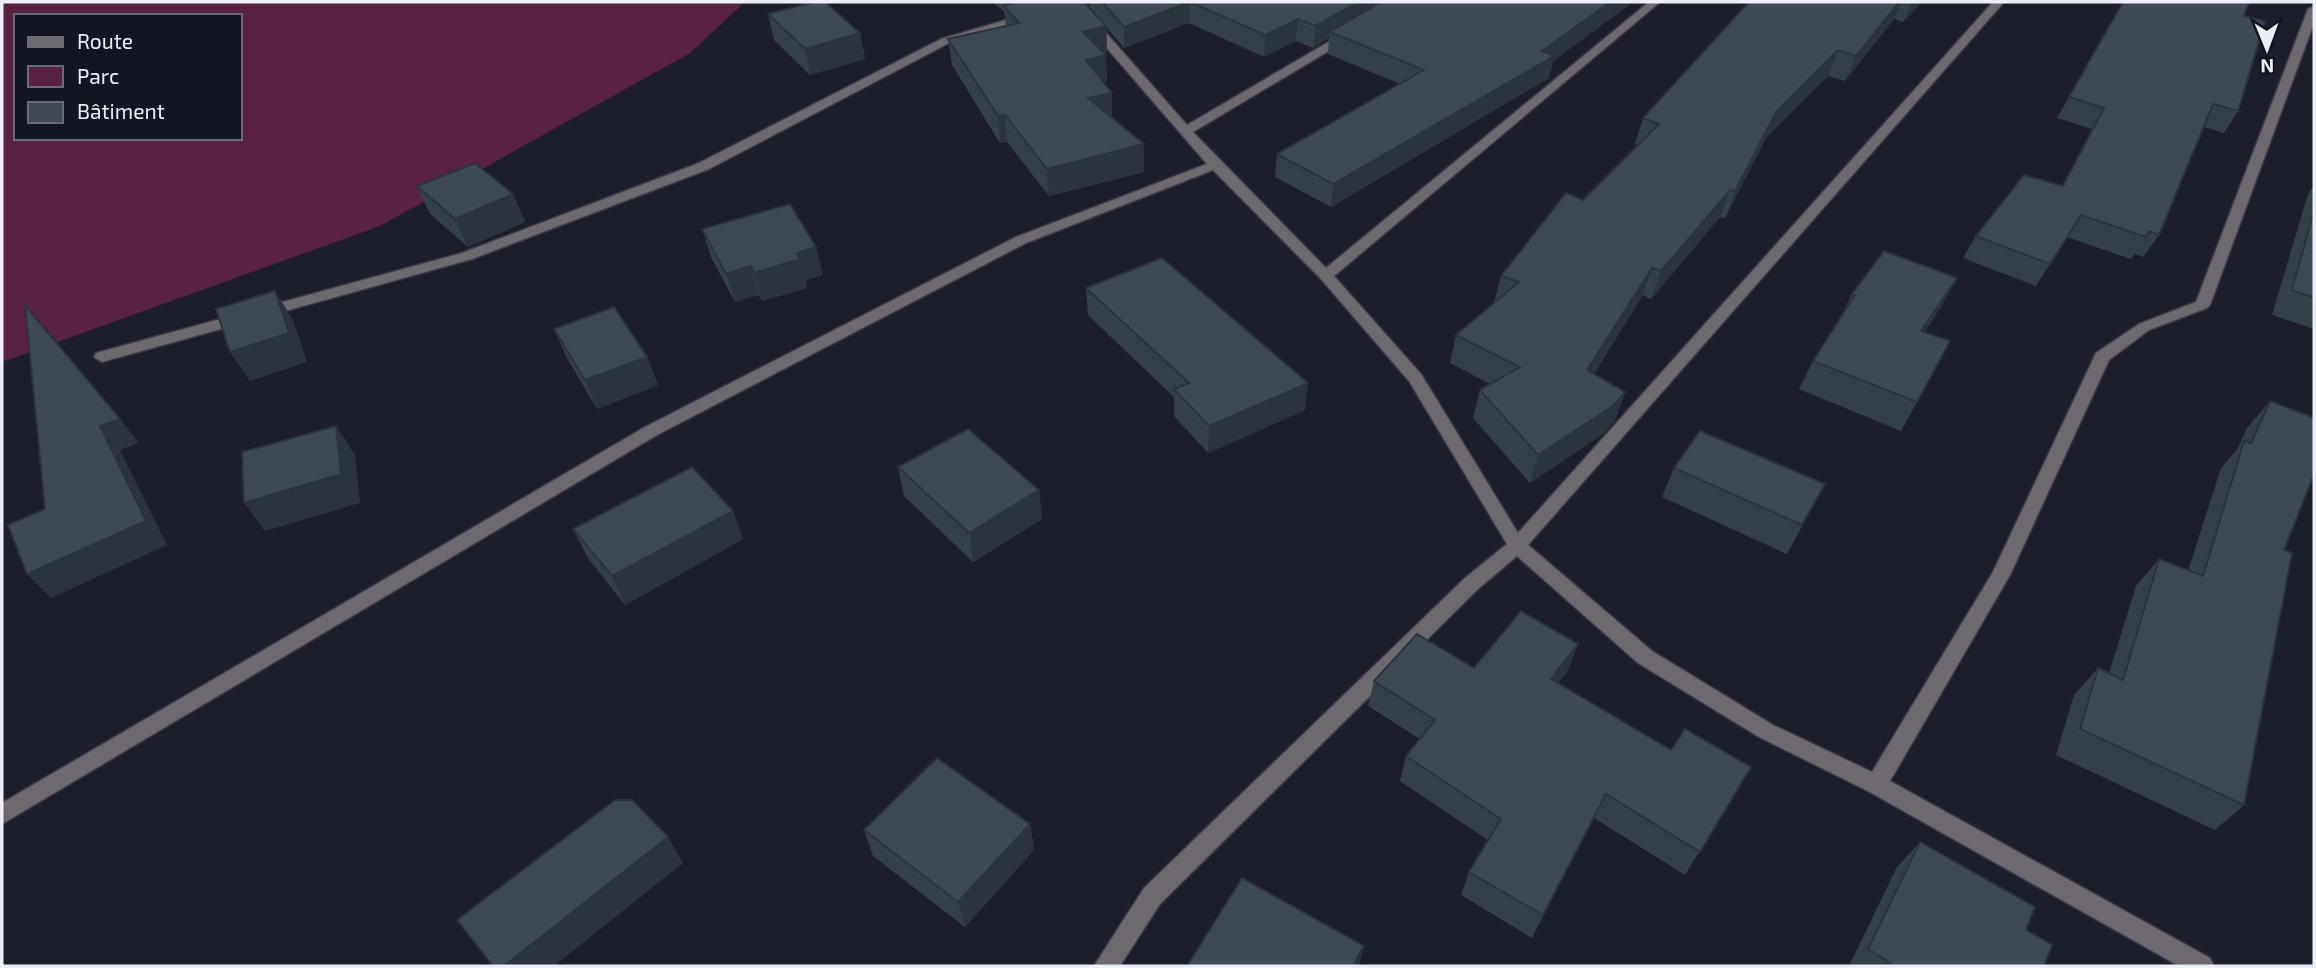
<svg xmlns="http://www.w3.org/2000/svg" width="2316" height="968" viewBox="0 0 2316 968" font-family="'Exo 2',sans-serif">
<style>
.green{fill:#592242;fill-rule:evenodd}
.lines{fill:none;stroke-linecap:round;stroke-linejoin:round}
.minor-casing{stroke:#3a3b49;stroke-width:3}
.minor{fill:#6d696f;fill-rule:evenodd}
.wall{fill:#344049}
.shaded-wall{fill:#2b343c}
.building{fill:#3d4a55;stroke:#2b343c;stroke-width:2}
</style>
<rect width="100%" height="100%" fill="#1d1e2c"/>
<path class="green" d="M2,2H745L690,53L380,226L2,362ZM16,16H240V138H16Z"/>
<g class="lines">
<defs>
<g id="minor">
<polygon points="1067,2 1079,2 1187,125 1344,33 1352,33 1352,37 1193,132 1326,268 1649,2 1660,2 1334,276 1421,374 1518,533 1993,2 2004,2 1528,545 1652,651 1773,725 1872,772 1993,572 2096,353 2139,324 2196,302 2308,9 2314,6 2314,23 2210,305 2207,308 2149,330 2109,360 2010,575 1890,781 2210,958 2214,966 2179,966 1868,791 1759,737 1638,663 1517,556 1479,588 1160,904 1120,966 1094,966 1144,888 1465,578 1507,544 1409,381 1321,279 1213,170 1026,243 657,435 2,824 2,803 645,427 1016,237 1207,164"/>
<polygon points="1026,14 1030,15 1030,19 949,43 709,169 472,259 102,362 94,357 96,353 462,253 699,163 941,39"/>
</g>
</defs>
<use href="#minor" class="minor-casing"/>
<use href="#minor" class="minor"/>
</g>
<g class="wall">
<polygon points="992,2 1084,2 1090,8 1089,2 1633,2 1553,61 1549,78 1331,207 1275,177 1277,154 1400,84 1328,54 1329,38 1313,48 1296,41 1264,57 1189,23 1124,48 1106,27 1107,52 1104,53 1106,55 1107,81 1103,82 1112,118 1144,144 1144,172 1049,196 1007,142 1000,143 952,65 948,39 1006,26 1004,11"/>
<polygon points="1749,2 1922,2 1903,22 1894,19 1845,81 1828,76 1766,138 1725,218 1720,217 1651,299 1643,295 1594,374 1625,392 1615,420 1603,434 1530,483 1473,418 1480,390 1490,384 1450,363 1456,335 1494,303 1501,276 1583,200 1637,145 1635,144 1643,118"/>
<polygon points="2123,2 2244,16 2238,111 2224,133 2204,127 2159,235 2143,257 2135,254 2131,259 2067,237 2036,286 1963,258 1976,236 2062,186 2092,129 2057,118"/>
<polygon points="768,14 860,33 865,59 810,75 774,40"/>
<polygon points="2314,185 2314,329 2272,315 2308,194"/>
<polygon points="417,186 513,194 525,222 468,247 430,214"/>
<polygon points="702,229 823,275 806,280 807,288 762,301 759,295 735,302 711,257"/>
<polygon points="1086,288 1305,410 1208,453 1174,416 1174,397 1088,315"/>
<polygon points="1852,294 1941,307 1924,332 1917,402 1901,431 1799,389 1813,361 1839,321"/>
<polygon points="554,329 647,357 658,385 597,409 567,358"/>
<polygon points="2270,401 2284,550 2244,805 2215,830 2056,755 2074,695 2098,668 2109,673 2136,586 2159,559 2188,571 2221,468 2238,448 2247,428"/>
<polygon points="898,467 1039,490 1042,519 973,562 904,496"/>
<polygon points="1674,468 1825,484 1787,554 1662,497"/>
<polygon points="733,511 743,539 625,605 588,558 573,529"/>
<polygon points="1474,668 1569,669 1558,683 1671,750 1751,767 1685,875 1594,818 1532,938 1461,895 1469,872 1488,840 1400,781 1406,756 1420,739 1368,706 1374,681"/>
<polygon points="1030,824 1034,850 965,927 873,856 864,830"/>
<polygon points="1920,842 2026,930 2044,966 1849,966 1897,867"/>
</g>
<g class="shaded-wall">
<polygon points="1190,2 1189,23 1124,48 1124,27"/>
<polygon points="1358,2 1391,2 1330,32 1329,38 1313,48 1315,26"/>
<polygon points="1610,2 1633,2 1553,61 1549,78 1331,207 1333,184 1542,51"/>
<polygon points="1899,2 1902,2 1894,19 1845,81 1856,56"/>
<polygon points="1912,2 1922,2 1903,22"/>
<polygon points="1298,19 1296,41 1264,57 1265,35"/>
<polygon points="1106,26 1107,52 1084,58 1083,32"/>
<polygon points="860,33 865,59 810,75 805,49"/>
<polygon points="1838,50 1828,76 1766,138 1725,218 1735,191 1776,112"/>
<polygon points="1106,55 1107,81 1087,86 1086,60"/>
<polygon points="1112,93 1112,120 1088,98"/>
<polygon points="1005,115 1007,142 1000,143 998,116"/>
<polygon points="1144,144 1144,172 1049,196 1047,169"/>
<polygon points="1730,190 1720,217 1651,299 1661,271"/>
<polygon points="513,194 525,222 468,247 455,219"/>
<polygon points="816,247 823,275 806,280 807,288 762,301 754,273 797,253"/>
<polygon points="751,266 759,295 735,302 726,274"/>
<polygon points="1652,268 1643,295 1578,398 1587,370"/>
<polygon points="1957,278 1941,307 1906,360 1921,331"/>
<polygon points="275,291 293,320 307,362 250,381 230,352"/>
<polygon points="647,357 658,385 597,409 585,380"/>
<polygon points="1308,383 1305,410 1208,453 1209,426"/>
<polygon points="1625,392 1615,420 1603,434 1530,483 1538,455"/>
<polygon points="120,419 139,443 120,450 167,545 51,598 27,574 100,426"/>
<polygon points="336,426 355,455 360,503 265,531 244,503"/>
<polygon points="1039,490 1042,519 973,562 969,533"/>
<polygon points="733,511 743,539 625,605 612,576"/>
<polygon points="1578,644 1569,669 1541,704 1551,679"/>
<polygon points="1606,794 1594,818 1532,938 1543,915"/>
<polygon points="1030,824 1034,850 965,927 958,902"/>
<polygon points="668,837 683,863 554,966 504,966"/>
<polygon points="1364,946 1359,966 1353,966"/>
</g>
<g class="building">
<polygon points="814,2 825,2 860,33 805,49 768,14"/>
<polygon points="1017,2 1084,2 1106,26 1083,32 1106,55 1086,60 1112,93 1088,98 1144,144 1047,169 1005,115 998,116 948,39 1019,23 1004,6"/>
<polygon points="1102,2 1189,2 1124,27"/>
<polygon points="1190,2 1358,2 1315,26 1298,19 1265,35"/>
<polygon points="1381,2 1610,2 1542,51 1554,56 1333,184 1277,154 1424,70 1330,32"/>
<polygon points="1749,2 1899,2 1856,56 1838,50 1776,112 1735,191 1730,190 1661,271 1652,268 1587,370 1625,392 1613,406 1538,455 1480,390 1520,367 1456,335 1519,282 1501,276 1566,193 1583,200 1659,124 1643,118"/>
<polygon points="2123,2 2249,2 2244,16 2265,21 2238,111 2213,104 2159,235 2149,231 2146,237 2081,215 2050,264 1976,236 2024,175 2063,186 2104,108 2069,97"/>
<polygon points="475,163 513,194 455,219 417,186"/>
<polygon points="790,204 816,247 797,253 800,259 754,273 751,266 726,274 702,229"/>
<polygon points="2314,211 2314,298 2292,290"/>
<polygon points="1884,251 1957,278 1921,331 1950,341 1917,402 1813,361 1855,295 1852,294"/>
<polygon points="1162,258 1308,383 1209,426 1174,389 1189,383 1086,288"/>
<polygon points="275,291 289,333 230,352 216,309"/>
<polygon points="25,305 120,419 100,426 146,521 27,574 8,525 45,509"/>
<polygon points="614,307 647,357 585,380 554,329"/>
<polygon points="2270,401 2314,418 2314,474 2284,550 2292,553 2244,805 2080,729 2098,668 2123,680 2159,559 2203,576 2244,441 2251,443"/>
<polygon points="336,426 341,474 244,503 242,452"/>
<polygon points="968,429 1039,490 969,533 898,467"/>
<polygon points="1700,431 1825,484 1802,525 1674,468"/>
<polygon points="692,467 733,511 612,576 573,529"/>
<polygon points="1521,611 1578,644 1551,679 1671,750 1685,729 1751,767 1700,852 1606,794 1543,915 1469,872 1501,819 1406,756 1435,720 1374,681 1417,634 1474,668"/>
<polygon points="937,758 1030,824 958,902 864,830"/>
<polygon points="615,800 632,800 668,837 504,966 493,966 457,920"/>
<polygon points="1920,842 2035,907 2026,930 2052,945 2044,966 1895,966 1868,949"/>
<polygon points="1242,878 1364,946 1353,966 1187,966"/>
</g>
<rect width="2316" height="968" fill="none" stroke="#edeff8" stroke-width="7"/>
<rect x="14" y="14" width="228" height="126" fill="#141522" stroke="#6b6c78" stroke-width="2"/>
<rect x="28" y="37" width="35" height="10" fill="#6d696f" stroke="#6b6c78" stroke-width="2"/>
<text x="77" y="49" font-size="21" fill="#edeff8">Route</text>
<rect x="28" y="66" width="35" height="21" fill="#592242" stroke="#6b6c78" stroke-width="2"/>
<text x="77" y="84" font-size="21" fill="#edeff8">Parc</text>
<rect x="28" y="102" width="35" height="21" fill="#3d4a55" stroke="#6b6c78" stroke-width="2"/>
<text x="77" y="119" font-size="21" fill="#edeff8">Bâtiment</text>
<g transform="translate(2267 49) rotate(179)" stroke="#141522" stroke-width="5" paint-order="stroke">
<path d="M0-5L12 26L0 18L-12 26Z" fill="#edeff8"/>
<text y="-10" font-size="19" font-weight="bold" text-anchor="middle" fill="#edeff8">N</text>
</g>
</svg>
